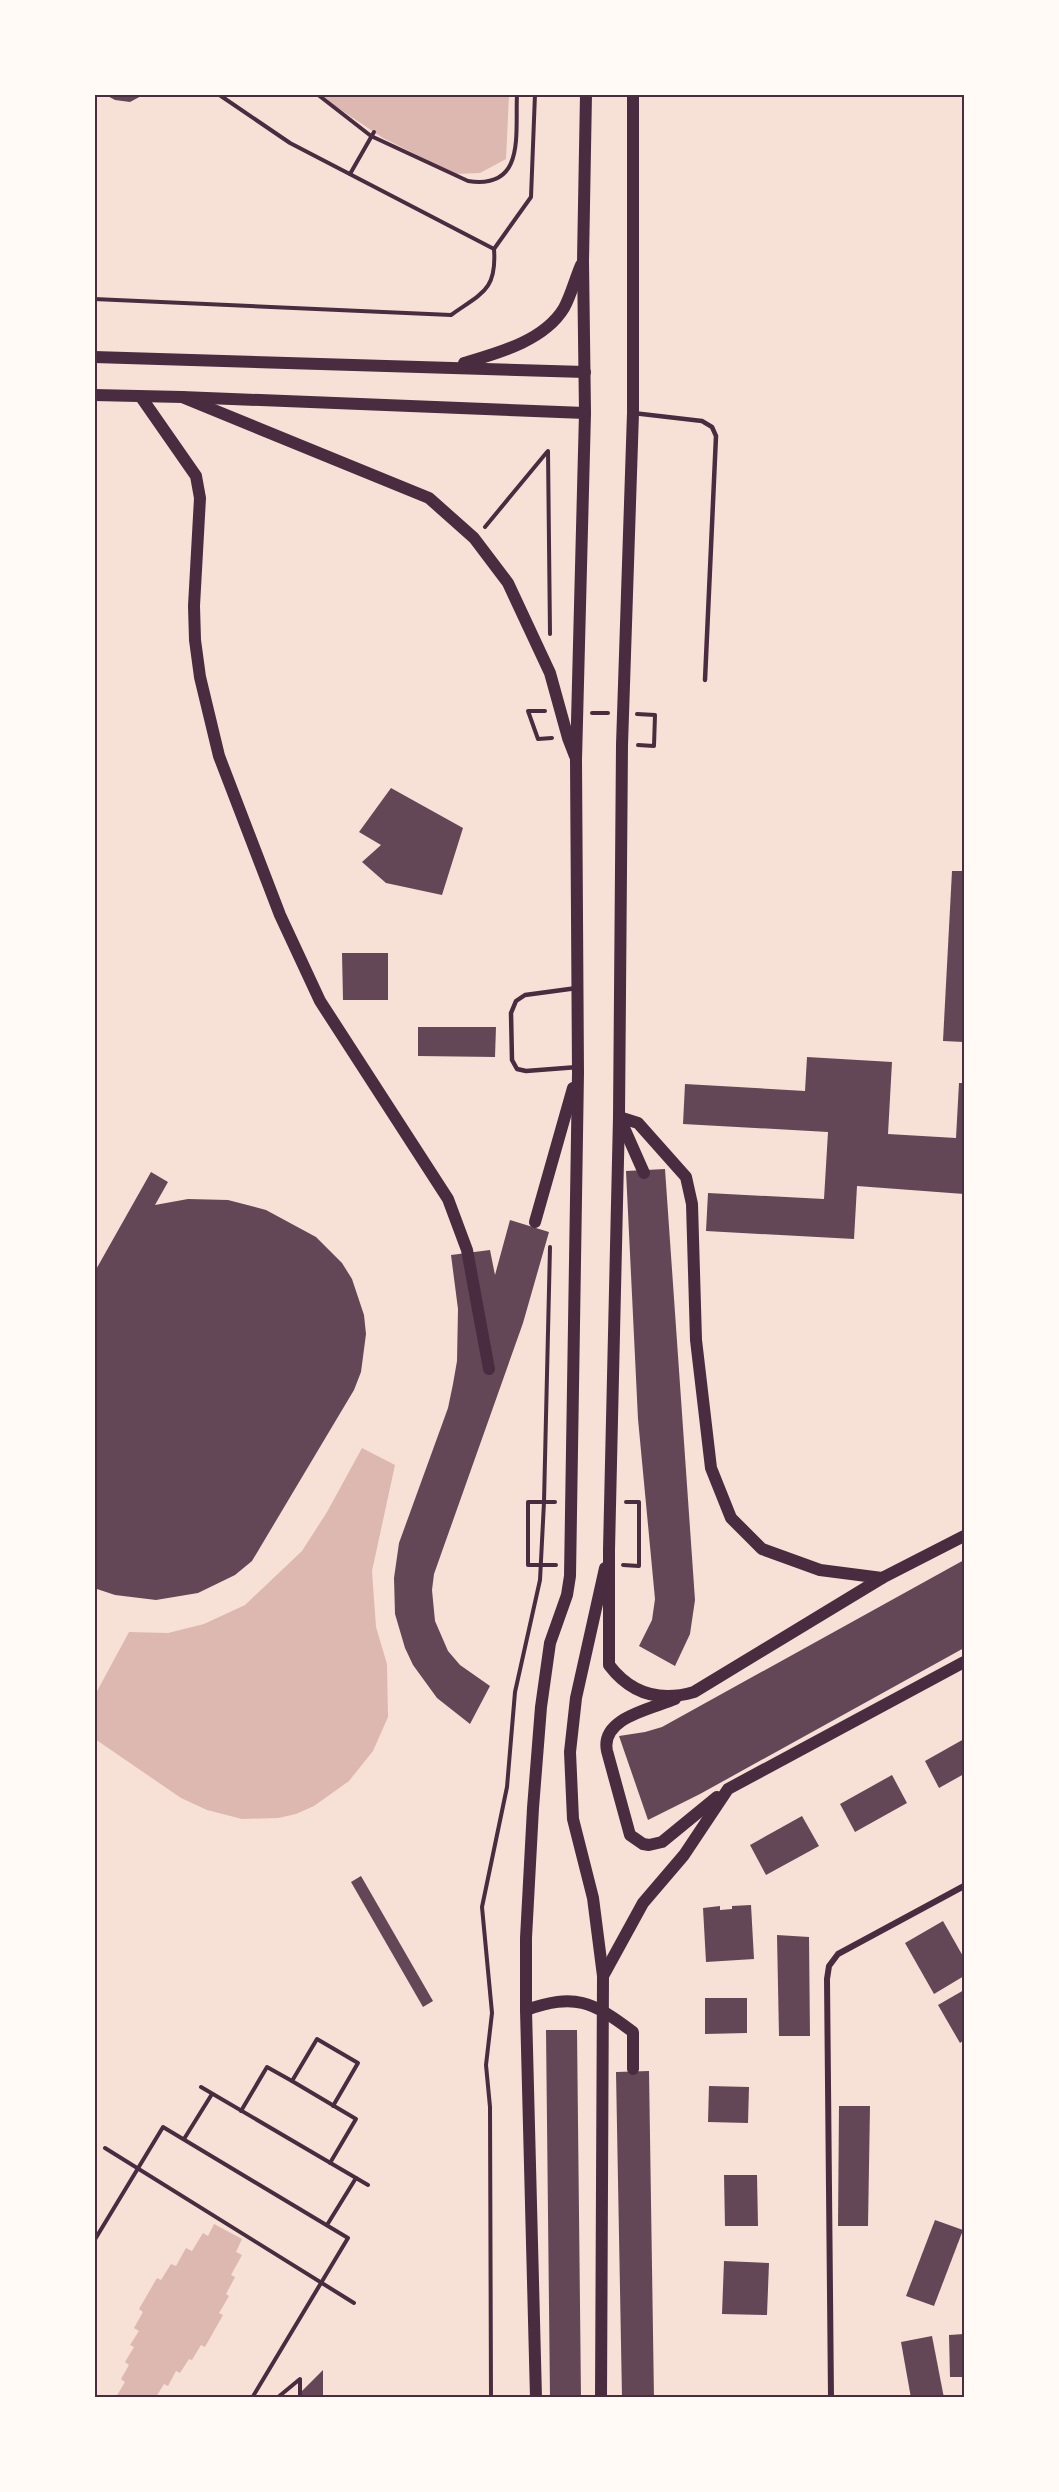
<svg xmlns="http://www.w3.org/2000/svg" width="1059" height="2492" viewBox="0 0 1059 2492" font-family="'Fira Sans Condensed',sans-serif">
<style>
.water{fill:#dcb8b0}
.building{fill:#644757}
.lines{fill:none;stroke-linecap:round;stroke-linejoin:round}
.path{stroke:#4a2c40;stroke-width:4}
.service{stroke:#4a2c40;stroke-width:4.5}
.minor{stroke:#4a2c40;stroke-width:6}
.secondary{stroke:#4a2c40;stroke-width:12}
.neatline{fill:none;stroke:#4a2c40;stroke-width:2}
</style>
<rect width="100%" height="100%" fill="#f7e1d7"/>
<g class="water">
<polygon points="322,95 509,95 506,159 480,173 455,174 383,138 335,106"/>
<polygon points="362,1448 395,1465 372,1571 376,1627 387,1664 388,1717 373,1751 349,1781 314,1806 296,1814 278,1818 242,1819 207,1810 181,1798 95,1739 95,1695 129,1632 168,1633 204,1624 245,1605 302,1551 327,1512"/>
<polygon points="214,2224 242,2239 236,2252 242,2255 231,2275 235,2277 226,2294 229,2296 219,2313 223,2315 205,2347 201,2345 192,2360 189,2359 180,2373 176,2371 168,2386 164,2384 156,2397 116,2397 125,2382 121,2379 129,2365 125,2362 134,2347 130,2345 139,2331 134,2328 143,2312 139,2309 157,2278 161,2280 171,2264 176,2266 186,2248 192,2251 203,2233 208,2236"/>
</g>
<g class="building">
<polygon points="104,94 145,94 130,102 115,100"/>
<polygon points="391,788 463,828 442,895 386,883 362,862 381,845 359,832"/>
<polygon points="952,871 964,871 964,1042 943,1041"/>
<polygon points="342,953 388,953 388,1000 343,1000"/>
<polygon points="418,1027 496,1027 495,1057 418,1056"/>
<polygon points="807,1057 892,1062 888,1134 956,1138 959,1083 964,1083 964,1194 857,1186 854,1239 706,1231 708,1193 824,1199 828,1132 683,1124 685,1084 805,1091"/>
<polygon points="665,1169 695,1600 690,1634 675,1666 639,1646 652,1620 655,1599 638,1419 626,1171"/>
<polygon points="151,1172 168,1182 155,1205 188,1199 228,1200 266,1210 316,1237 342,1263 352,1279 364,1315 366,1334 361,1372 354,1390 252,1561 235,1575 198,1593 156,1600 115,1595 94,1588 94,1273"/>
<polygon points="510,1220 549,1232 523,1323 434,1574 432,1590 435,1621 448,1651 460,1665 490,1686 470,1724 437,1698 413,1665 405,1648 395,1614 394,1578 399,1543 448,1408 453,1384 457,1361 458,1309 451,1255 490,1250 495,1275"/>
<polygon points="964,1560 964,1648 700,1794 648,1820 619,1736 645,1732 662,1727"/>
<polygon points="964,1739 964,1774 939,1788 925,1761"/>
<polygon points="892,1775 907,1803 855,1832 840,1804"/>
<polygon points="802,1816 819,1846 766,1875 750,1845"/>
<polygon points="361,1876 433,2001 423,2007 351,1882"/>
<polygon points="751,1905 754,1959 706,1962 703,1908 720,1906 720,1910 732,1909 732,1906"/>
<polygon points="943,1921 964,1958 964,1976 934,1994 905,1943"/>
<polygon points="777,1935 809,1937 810,2036 779,2036"/>
<polygon points="964,1990 964,2040 960,2043 938,2005"/>
<polygon points="705,1998 747,1998 747,2033 705,2034"/>
<polygon points="546,2030 577,2030 581,2398 550,2398"/>
<polygon points="649,2071 654,2398 622,2398 616,2072"/>
<polygon points="709,2086 749,2087 748,2123 708,2122"/>
<polygon points="839,2106 870,2106 868,2226 838,2226"/>
<polygon points="724,2175 757,2175 758,2226 725,2226"/>
<polygon points="935,2220 963,2230 934,2306 906,2296"/>
<polygon points="724,2261 769,2263 767,2315 722,2314"/>
<polygon points="964,2334 964,2377 950,2377 949,2335"/>
<polygon points="932,2336 944,2398 911,2398 901,2342"/>
<polygon points="323,2370 323,2398 295,2398"/>
</g>
<g class="lines">
<g class="path">
<polyline points="218,94 290,143 494,249 531,197 535,94"/>
<path d="M317,94L371,136L468,181C526,190 515,134 517,94"/>
<polyline points="350,174 374,132"/>
<path d="M94,299L451,315C482,293 497,290 494,249"/>
<polyline points="548,451 550,634"/>
<polyline points="485,527 547,452"/>
<polyline points="545,711 528,711 538,739 552,738"/>
<polyline points="592,713 608,713"/>
<polyline points="637,714 655,715 654,746 638,745"/>
<polyline points="555,1502 528,1502 528,1565 556,1565"/>
<polyline points="623,1565 639,1566 639,1502 626,1502"/>
<polyline points="201,2087 368,2185"/>
<polyline points="241,2111 267,2067 292,2081"/>
<polyline points="184,2139 212,2094"/>
<polyline points="105,2148 354,2303"/>
<polyline points="330,2163 356,2119 292,2081 317,2039 358,2063 333,2106"/>
<polyline points="327,2225 356,2178"/>
<polyline points="94,2241 163,2127 348,2238 252,2398"/>
<polyline points="277,2398 300,2379"/>
<polyline points="300,2398 300,2380"/>
<polyline points="491,2398 490,2107 486,2065 492,2013 482,1907 507,1787 515,1692 540,1580 544,1502 550,1247"/>
</g>
<g class="service">
<polyline points="633,413 702,421 712,427 716,436 705,680"/>
<polyline points="577,988 525,995 516,1001 511,1013 512,1060 517,1069 526,1071 578,1067"/>
</g>
<polyline class="minor" points="831,2398 827,1979 829,1966 838,1954 964,1886"/>
<g class="secondary">
<path d="M633,94V413L622,745L619,1117L609,1550V1665C631,1694 660,1702 694,1692L882,1578"/>
<polyline points="94,357 585,372"/>
<path d="M464,363C498,353 544,341 564,308C571,295 575,279 581,265"/>
<polyline points="94,395 182,397 585,413"/>
<polyline points="141,397 196,476 200,498 194,606 195,640 200,677 219,756 280,915 320,1001 448,1199 467,1250 489,1369"/>
<polyline points="182,397 429,498 474,538 508,583 550,673 568,738 575,756"/>
<polyline points="619,1117 638,1123 686,1177 692,1204 696,1340 711,1468 731,1518 762,1549 820,1570 882,1578 964,1536"/>
<polyline points="621,1121 644,1173"/>
<polyline points="535,1222 573,1088"/>
<path d="M675,1699C651,1709 600,1718 607,1751L630,1835L643,1844L649,1845L662,1842L717,1797"/>
<polyline points="603,1976 643,1903 684,1855 728,1789 964,1662"/>
<path d="M526,2010C575,1993 592,2001 633,2032V2069"/>
<polyline points="536,2398 526,2010 526,1938 533,1808 541,1707 550,1643 567,1595 570,1576 578,1073 576,760 585,413 583,261 586,94"/>
<polyline points="601,2398 603,1976 593,1898 573,1819 570,1752 576,1698 605,1568"/>
</g>
</g>
<rect width="1059" height="2492" fill="none" stroke="#fffaf5" stroke-width="192"/>
<rect x="96" y="96" width="867" height="2300" class="neatline"/>
</svg>
